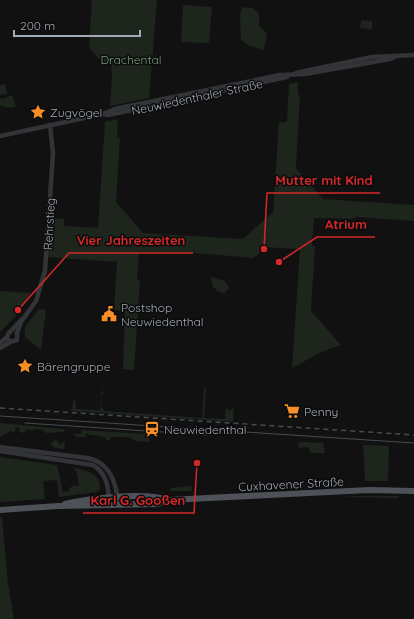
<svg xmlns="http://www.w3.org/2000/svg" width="414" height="619" viewBox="0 0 414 619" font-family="Quicksand,sans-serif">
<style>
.green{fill:#1d251d}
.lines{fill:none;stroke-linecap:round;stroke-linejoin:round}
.tertiary{stroke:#323437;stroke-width:4.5}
.primary{stroke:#4e5157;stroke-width:6}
.tram{stroke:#474a4f;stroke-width:1}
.rail{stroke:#474a4f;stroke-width:1.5;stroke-dasharray:5 4;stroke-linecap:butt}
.labels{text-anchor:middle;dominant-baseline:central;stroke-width:3;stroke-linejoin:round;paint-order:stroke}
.park-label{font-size:12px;fill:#7c9f78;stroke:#0c0c0d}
.street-label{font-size:12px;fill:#a2aab4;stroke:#0c0c0d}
.poi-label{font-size:12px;fill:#a2aab4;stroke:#0c0c0d;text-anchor:start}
.leader{fill:none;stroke:#d62828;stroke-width:1.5}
.callout-dot{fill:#d62828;stroke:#0c0c0d;stroke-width:1.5}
.callout-label{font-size:13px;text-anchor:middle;font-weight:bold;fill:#d62828;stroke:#0c0c0d;stroke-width:3;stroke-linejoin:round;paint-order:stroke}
</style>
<rect width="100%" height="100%" fill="#111112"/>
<g class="green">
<polygon points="92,0 157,0 149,98 110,106 112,75 111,65 104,64 89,48"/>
<polygon points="183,5 212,7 209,43 181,42"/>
<polygon points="242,7 252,8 259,13 259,26 267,33 264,50 248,45 241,40 240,15"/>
<polygon points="361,20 372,21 372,29 360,28"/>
<polygon points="298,82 298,95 300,95 296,168 323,199 414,205 414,221 357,217 352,219 314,218 312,246 315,246 311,311 341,345 321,352 292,368 300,249 260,247 259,254 253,258 184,252 177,254 139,252 137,280 140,280 134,370 123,369 125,311 114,310 117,262 47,257 49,218 64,219 64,226 98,228 105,122 118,119 117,137 120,138 116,202 143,233 243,239 273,212 279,122 287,122 289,84"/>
<polygon points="5,84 7,94 0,95 0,85"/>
<polygon points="12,95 16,107 8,108 0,105 0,98 3,99"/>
<path d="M211,277L225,281L229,288L224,293C215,292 211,285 211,277Z"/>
<polygon points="0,291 31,293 17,315 0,332"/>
<polygon points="39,309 46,310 41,350 25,337 25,327"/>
<polygon points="102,384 102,391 105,393 102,393 101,400 104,401 101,401 101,408 103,408 104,411 202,418 204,388 206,389 204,418 225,419 226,407 229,411 234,408 233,422 71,411 75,397 76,409 100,410 102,384 105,384"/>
<polygon points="0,423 65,429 64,432 46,433 43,430 34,429 33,431 26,429 25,433 19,432 20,428 16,427 15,432 10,431 0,437"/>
<polygon points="81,430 148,434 150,442 136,441 129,437 111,437 110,441 107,440 105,437 85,434 86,437 77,437 73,434 81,434"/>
<polygon points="55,440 57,440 60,445 65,441 64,449 55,448 50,444"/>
<polygon points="298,442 323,443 325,453 310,453 309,447 299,448"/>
<polygon points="363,445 389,446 388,481 365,481"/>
<path d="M0,457L57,465L63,492L69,491V488L74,486L73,481L75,486L79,485L76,470L71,467C85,471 100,471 100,489L97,492L59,497L57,480L43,481L45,499L0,502Z"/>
<polygon points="192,486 192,491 171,491 170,488"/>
<polygon points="356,496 399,496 399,498 339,497"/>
<polygon points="0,517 2,517 8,584 14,619 0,619"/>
</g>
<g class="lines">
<g class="tertiary">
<polyline points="296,73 372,57 414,55"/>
<polyline points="103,114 108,115 287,77"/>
<polyline points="0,136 103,114 115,109 280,75 305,74 390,59 395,57"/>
<polyline points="17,333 21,322 36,301 45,271 53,153 50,125"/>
<polyline points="10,342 7,338 8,334 22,319"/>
<polyline points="10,342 17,340 17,333"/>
<polyline points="0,343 7,337"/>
<polyline points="0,348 10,342"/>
<path d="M0,447L87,458C110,462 117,484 118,505"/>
<path d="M0,451L93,465C108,474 109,490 109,506"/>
</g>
<g class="primary">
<path d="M65,504C90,498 145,492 168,500"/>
<polyline points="0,510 58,506 158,504 168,500 369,490 414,491"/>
</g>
<g class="tram">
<polyline points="0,416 414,443"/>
<polyline points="25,423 208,435"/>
</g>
<polyline class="rail" points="0,408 414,435"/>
</g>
<defs>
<symbol id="sight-bare" viewBox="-9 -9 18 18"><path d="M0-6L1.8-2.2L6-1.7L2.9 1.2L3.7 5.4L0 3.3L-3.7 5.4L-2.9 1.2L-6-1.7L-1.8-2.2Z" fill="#f68f25" stroke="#0c0c0d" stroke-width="2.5" paint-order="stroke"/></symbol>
<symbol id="civic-bare" viewBox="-9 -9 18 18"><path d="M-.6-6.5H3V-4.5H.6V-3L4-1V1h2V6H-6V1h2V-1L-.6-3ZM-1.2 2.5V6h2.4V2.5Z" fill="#f68f25" stroke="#0c0c0d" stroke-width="2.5" paint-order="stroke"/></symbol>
<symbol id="supermarket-bare" viewBox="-9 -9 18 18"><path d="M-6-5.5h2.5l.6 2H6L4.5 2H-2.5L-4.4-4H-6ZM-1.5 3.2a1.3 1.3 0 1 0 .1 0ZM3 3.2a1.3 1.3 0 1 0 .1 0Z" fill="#f68f25" stroke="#0c0c0d" stroke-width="2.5" paint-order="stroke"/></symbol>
<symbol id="station-bare" viewBox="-9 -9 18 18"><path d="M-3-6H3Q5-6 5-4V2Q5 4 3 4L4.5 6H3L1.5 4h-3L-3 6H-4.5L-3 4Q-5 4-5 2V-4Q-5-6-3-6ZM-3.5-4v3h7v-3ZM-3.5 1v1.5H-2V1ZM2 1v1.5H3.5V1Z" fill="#f68f25" stroke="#0c0c0d" stroke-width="2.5" paint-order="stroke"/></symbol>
</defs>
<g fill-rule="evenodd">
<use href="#sight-bare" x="27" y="101" width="22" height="22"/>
<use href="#civic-bare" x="98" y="303" width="22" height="22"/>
<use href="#sight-bare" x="14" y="355" width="22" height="22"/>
<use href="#supermarket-bare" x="281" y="400" width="22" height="22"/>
<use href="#station-bare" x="141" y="418" width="22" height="22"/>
</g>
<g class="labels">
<g class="park-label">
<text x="131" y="59">Drachental</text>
</g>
<g class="street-label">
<text transform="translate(197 97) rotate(-12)">Neuwiedenthaler Straße</text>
<text transform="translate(49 224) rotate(-87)">Rehrstieg</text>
<text transform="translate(291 484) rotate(-3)">Cuxhavener Straße</text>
</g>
<g class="poi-label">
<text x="50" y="112">Zugvögel</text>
<text x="121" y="307">Postshop<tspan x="121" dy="14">Neuwiedenthal</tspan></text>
<text x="37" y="366">Bärengruppe</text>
<text x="304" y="411">Penny</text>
<text x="164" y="429">Neuwiedenthal</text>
</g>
</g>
<path class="leader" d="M264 249L267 193H380M279 262L317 237H375M18 310L69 253H193M197 463L194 513H83"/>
<g class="callout-dot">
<circle cx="264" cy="249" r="4"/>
<circle cx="279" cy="262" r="4"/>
<circle cx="18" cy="310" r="4"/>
<circle cx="197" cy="463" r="4"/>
</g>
<g class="callout-label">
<text x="324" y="185">Mutter mit Kind</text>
<text x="346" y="229">Atrium</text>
<text x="131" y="245">Vier Jahreszeiten</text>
<text x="138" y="505">Karl G. Gooßen</text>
</g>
<path d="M14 30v6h126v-6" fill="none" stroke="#a2aab4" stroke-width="2"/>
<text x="20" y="30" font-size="12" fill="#a2aab4" stroke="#0c0c0d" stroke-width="3" paint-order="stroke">200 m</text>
</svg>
